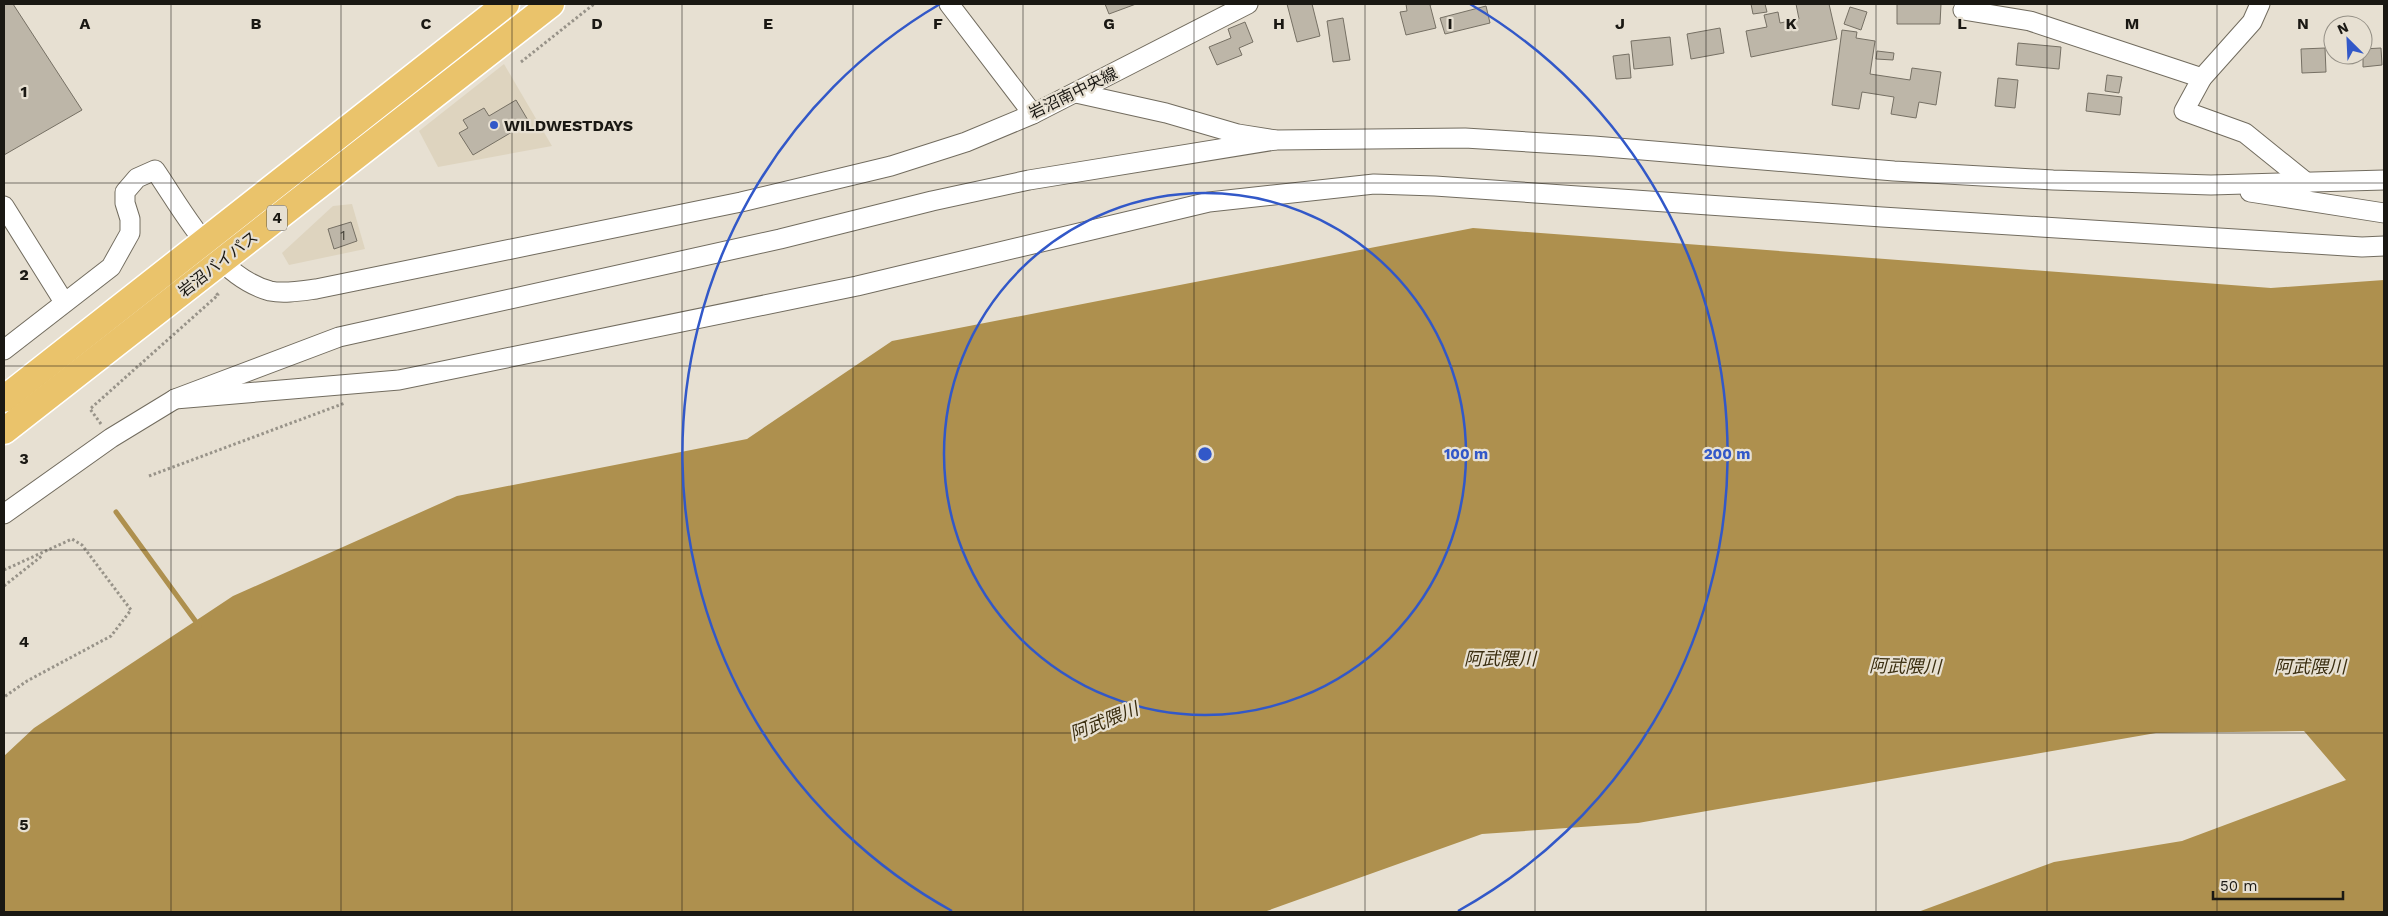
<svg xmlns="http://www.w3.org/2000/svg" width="2388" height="916" viewBox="0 0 2388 916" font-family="'Work Sans','Noto Sans JP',sans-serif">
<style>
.built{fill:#ded4bf}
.water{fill:#ae904e}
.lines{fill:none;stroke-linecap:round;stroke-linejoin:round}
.stream{stroke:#ae904e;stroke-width:5}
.building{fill:#bdb6a8;stroke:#767064}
.minor-casing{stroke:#726c5f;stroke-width:21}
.highway-casing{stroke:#fff;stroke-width:29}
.path{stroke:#989389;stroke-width:3;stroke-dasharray:2.5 2.5;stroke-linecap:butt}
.minor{stroke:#fff;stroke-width:19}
.highway{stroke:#eac36b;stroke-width:26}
.grid{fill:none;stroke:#1a1813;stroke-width:1;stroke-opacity:0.55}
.ring{fill:none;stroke:#3258c8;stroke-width:2.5}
.poi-dot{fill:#3258c8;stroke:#e7e0d2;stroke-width:2}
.labels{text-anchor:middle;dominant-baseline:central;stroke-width:4.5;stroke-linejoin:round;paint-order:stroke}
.number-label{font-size:14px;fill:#434038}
.shield{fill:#e7e0d2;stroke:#58544c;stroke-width:1}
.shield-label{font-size:15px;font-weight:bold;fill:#1a1813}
.street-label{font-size:16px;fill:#1a1813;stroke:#e7e0d2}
.poi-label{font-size:16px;font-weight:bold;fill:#1a1813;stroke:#e7e0d2;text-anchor:start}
.water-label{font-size:18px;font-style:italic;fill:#3b2e10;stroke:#e7e0d2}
.grid-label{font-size:16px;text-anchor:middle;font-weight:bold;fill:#1a1813;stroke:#e7e0d2;stroke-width:4.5;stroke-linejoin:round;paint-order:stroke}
.centre{fill:#3258c8;stroke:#e7e0d2;stroke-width:2.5}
.ring-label{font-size:15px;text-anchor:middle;font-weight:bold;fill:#3258c8;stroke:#e7e0d2;stroke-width:4.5;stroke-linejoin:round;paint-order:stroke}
</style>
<rect width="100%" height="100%" fill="#e7e0d2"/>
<g class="built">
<polygon points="504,64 552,146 438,167 419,131"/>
<polygon points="352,204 365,249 289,265 282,253 333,206"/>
</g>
<polygon class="water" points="1473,228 2271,288 2384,280 2384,912 1918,912 2054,862 2182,841 2346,780 2304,731 2156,733 1638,823 1482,834 1264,912 4,912 4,756 34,728 233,596 457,496 747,439 892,341"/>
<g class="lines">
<polyline class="stream" points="116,512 199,626"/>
</g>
<g class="building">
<polygon points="4,4 13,4 82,110 4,155"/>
<polygon points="1105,4 1136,4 1109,14"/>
<polygon points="1287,4 1312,4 1320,36 1297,42"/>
<polygon points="1406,4 1434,4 1430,5 1436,28 1406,35 1400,12 1407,11"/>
<polygon points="1751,4 1765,4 1767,12 1753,14"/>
<polygon points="1796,4 1829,4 1837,39 1751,57 1746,31 1767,27 1764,15 1778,12 1780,23 1799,19"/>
<polygon points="1897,4 1941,4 1940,24 1897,24"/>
<polygon points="1486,6 1490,23 1445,34 1440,18"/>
<polygon points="1850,7 1867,12 1861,30 1844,24"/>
<polygon points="1343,18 1350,60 1333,62 1327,21"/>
<polygon points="1245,22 1253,42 1239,48 1242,55 1217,65 1209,47 1231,38 1228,29"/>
<polygon points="1720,28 1724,53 1691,59 1687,34"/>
<polygon points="1842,30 1857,32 1856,38 1875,41 1870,74 1910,80 1912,68 1941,72 1936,105 1919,102 1916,118 1891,114 1894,97 1862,92 1859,109 1832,105"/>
<polygon points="1670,37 1673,65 1634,69 1631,41"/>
<polygon points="2018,43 2061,47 2059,69 2016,65"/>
<polygon points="2325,48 2326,72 2302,73 2301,49"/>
<polygon points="2381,48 2382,65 2363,67 2363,49"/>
<polygon points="1877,51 1894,53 1893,60 1876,59"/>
<polygon points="1629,54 1631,78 1616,79 1613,56"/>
<polygon points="2107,75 2122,77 2119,93 2105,91"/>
<polygon points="1998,78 2018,80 2015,108 1995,106"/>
<polygon points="2088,93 2122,97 2120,115 2086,111"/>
<polygon points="516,100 529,122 473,155 459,133 468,128 463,120 484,108 489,116"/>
<polygon points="351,222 357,241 334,249 328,229"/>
</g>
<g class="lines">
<defs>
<g id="minor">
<polyline points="949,4 1033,114"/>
<polyline points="2260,4 2252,22 2202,78 2184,111 2245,133 2307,183"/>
<polyline points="1963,10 2030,21 2202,78"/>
<polyline points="1076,93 1166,113 1238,134 1276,140 1465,138 1594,146 1894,171 2053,180 2211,185 2384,180"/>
<polyline points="2250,192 2384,213"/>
<polyline points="4,206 64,302"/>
<path d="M4,350L111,267L130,233V219L125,203V192L137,178L155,170C184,212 217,277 270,291C284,294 301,291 316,289L741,202L891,166L966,142L1033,114L1248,4"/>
<polyline points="175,399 399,380 857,286 1209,202 1374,184 1435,186 1882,217 2362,247 2384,246"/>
<polyline points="4,514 111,438 175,399 339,337 780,239 932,201 1029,180 1275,140"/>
</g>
<g id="highway">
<polyline points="4,399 506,4"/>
<polyline points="4,431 551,4"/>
</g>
</defs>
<use href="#minor" class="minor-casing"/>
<use href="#highway" class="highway-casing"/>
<g class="path">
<polyline points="521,62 594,4"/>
<polyline points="101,424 90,409 218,295 216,293"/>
<polyline points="149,476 345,403"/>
<polyline points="4,570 72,539 82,545 131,610 111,636 27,681 4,697"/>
<polyline points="4,586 43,555"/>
</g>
<use href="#minor" class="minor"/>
<use href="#highway" class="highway"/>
</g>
<path class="grid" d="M171,4V912M341,4V912M512,4V912M682,4V912M853,4V912M1023,4V912M1194,4V912M1365,4V912M1535,4V912M1706,4V912M1876,4V912M2047,4V912M2217,4V912M4,183H2384M4,366H2384M4,550H2384M4,733H2384"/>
<g class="ring">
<circle cx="1205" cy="454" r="261"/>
<path d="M952 911A522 522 0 0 1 940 4M1470 4A522 522 0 0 1 1458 911"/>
</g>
<circle class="poi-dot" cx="494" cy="125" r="5"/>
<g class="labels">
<g class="number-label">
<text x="343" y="235">1</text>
</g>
<rect class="shield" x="267" y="205.5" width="20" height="25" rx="4"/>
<g class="shield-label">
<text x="277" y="218">4</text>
</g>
<g class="street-label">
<text transform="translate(1073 93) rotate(-26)">岩沼南中央線</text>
<text transform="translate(218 264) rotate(-38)">岩沼バイパス</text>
</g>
<g class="poi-label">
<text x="504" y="125">WILDWESTDAYS</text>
</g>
<g class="water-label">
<text x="1500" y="658">阿武隈川</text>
<text transform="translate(1905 666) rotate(1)">阿武隈川</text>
<text x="2310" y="666">阿武隈川</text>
<text transform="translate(1104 721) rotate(-22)">阿武隈川</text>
</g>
</g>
<g class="grid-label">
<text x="85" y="29">A</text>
<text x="256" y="29">B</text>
<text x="426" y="29">C</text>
<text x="597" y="29">D</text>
<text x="768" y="29">E</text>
<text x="938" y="29">F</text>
<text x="1109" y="29">G</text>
<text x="1279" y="29">H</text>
<text x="1450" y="29">I</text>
<text x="1620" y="29">J</text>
<text x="1791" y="29">K</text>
<text x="1962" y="29">L</text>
<text x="2132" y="29">M</text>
<text x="2303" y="29">N</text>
<text x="24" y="97">1</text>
<text x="24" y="280">2</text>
<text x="24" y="464">3</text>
<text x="24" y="647">4</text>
<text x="24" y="830">5</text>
</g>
<circle cx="1205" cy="454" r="8" class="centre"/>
<g class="ring-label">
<text x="1466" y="459">100 m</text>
<text x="1727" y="459">200 m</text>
</g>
<rect width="2388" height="916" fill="none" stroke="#1a1813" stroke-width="10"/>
<g transform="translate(2348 40) rotate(336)"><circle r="24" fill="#e7e0d2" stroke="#959086"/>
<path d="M0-4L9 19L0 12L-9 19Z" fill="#3258c8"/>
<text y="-8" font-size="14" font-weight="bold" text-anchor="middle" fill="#1a1813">N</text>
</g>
<path d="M2213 891v8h130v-8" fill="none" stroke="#1a1813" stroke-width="2.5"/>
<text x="2220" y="891" font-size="15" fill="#1a1813" stroke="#e7e0d2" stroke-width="4" paint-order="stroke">50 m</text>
</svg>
